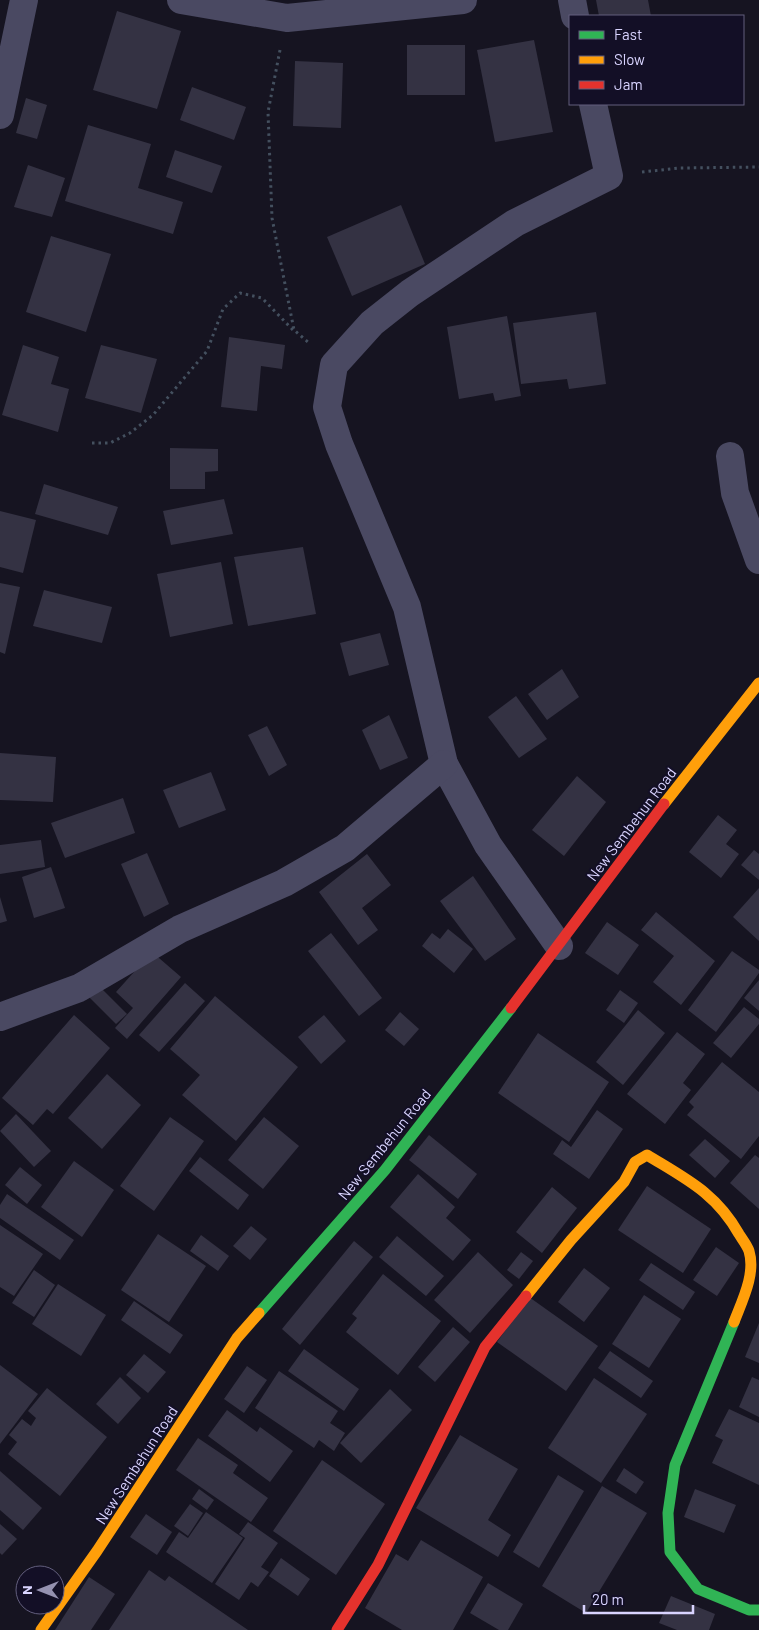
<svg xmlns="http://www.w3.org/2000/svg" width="759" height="1630" viewBox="0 0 759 1630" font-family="Barlow,sans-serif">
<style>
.building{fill:#343243}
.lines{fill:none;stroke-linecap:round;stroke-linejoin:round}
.path{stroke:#44505f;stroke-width:3;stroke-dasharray:2.5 4;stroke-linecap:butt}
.street{stroke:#4a4962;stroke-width:28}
.fast{stroke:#30b455;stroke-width:11}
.slow{stroke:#ff9f0a;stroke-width:11}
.jam{stroke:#e5322d;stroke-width:11}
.labels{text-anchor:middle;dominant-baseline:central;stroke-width:4;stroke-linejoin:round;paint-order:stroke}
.street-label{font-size:15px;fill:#d9d4ff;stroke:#130f26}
</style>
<rect width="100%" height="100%" fill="#161421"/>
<g class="building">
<polygon points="596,0 648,0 651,16 599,16"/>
<polygon points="117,11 181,31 157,109 93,90"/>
<polygon points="534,40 553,132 495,142 477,50"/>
<rect x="407" y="45" width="58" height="50"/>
<polygon points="295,61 343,63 341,128 293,126"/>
<polygon points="192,87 246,107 234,140 180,120"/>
<polygon points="26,98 47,105 37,139 16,133"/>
<polygon points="88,125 151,144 138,188 183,202 173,234 65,201"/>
<polygon points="175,150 222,166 212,193 166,177"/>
<polygon points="28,165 65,178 52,217 14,207"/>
<polygon points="401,205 425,264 352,296 327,237"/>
<polygon points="51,236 111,254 86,332 26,312"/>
<polygon points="596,312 606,384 569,389 567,379 521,384 513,323"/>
<polygon points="507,316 521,396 495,401 493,393 459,399 447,327"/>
<polygon points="229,337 285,345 282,369 261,366 257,411 221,407"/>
<polygon points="23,345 59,357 51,384 69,389 58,432 2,415"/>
<polygon points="101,345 157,359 141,413 85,398"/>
<polygon points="170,448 218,449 218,471 205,472 205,489 170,489"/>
<polygon points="44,484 118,507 108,535 35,514"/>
<polygon points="224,499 233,534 171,545 163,511"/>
<polygon points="0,511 36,520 23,573 0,567"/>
<polygon points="303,547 316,614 248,626 234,557"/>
<polygon points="221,562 233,624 170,637 157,574"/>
<polygon points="0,583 20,587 5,654 0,652"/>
<polygon points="44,590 112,607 102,643 33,626"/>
<polygon points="380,633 389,665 349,676 340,643"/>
<polygon points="562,669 579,697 547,720 528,694"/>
<polygon points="516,696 547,739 519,758 488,717"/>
<polygon points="389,715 408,758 380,770 362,730"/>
<polygon points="267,726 287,765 269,776 248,735"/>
<polygon points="0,753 56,757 53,802 0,800"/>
<polygon points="211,772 226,810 179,828 163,790"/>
<polygon points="577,776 606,802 564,856 532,830"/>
<polygon points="123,798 135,833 65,858 51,823"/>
<polygon points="718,815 737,830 726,844 739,854 721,878 689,852"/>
<polygon points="41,840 45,867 0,874 0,845"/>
<polygon points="754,850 759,854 759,880 741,865"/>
<polygon points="147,853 169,904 144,917 121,864"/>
<polygon points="367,854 391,885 362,908 378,930 358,945 319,892"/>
<polygon points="51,867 65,908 34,918 22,877"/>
<polygon points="473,876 516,939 485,961 440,901"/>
<polygon points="759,888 759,941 733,917"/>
<polygon points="0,897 7,921 0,923"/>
<polygon points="656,912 715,961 681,1005 653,982 674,956 641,930"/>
<polygon points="607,922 639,945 618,975 585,953"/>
<polygon points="448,929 473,949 454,973 422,946 432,933 440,939"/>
<polygon points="331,933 382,998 359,1016 308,951"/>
<polygon points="732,951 759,970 759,973 716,1032 688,1010"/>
<polygon points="152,952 181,977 127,1039 115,1028 133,1008 116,992"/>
<polygon points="759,980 759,1011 744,998"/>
<polygon points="185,983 205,1001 159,1052 139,1035"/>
<polygon points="98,985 127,1014 116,1024 87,995"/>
<polygon points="620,990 638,1003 624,1023 606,1010"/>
<polygon points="215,996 298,1067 236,1141 182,1095 200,1075 170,1049"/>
<polygon points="744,1007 759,1019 759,1024 731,1058 713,1043"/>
<polygon points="638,1010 665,1033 623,1085 596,1062"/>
<polygon points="400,1012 419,1029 404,1046 385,1030"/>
<polygon points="74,1015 110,1048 53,1114 47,1109 33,1125 2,1098"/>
<polygon points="324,1015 346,1041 321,1064 298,1037"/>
<polygon points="677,1032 705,1054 683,1083 691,1090 665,1124 627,1094"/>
<polygon points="538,1033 609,1082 569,1142 498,1093"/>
<polygon points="722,1062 759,1092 759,1136 741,1159 687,1115 694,1107 689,1102"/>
<polygon points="107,1074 141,1105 102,1149 68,1118"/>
<polygon points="597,1110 623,1129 589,1179 553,1154 562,1140 571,1147"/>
<polygon points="16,1114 51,1151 34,1167 0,1131"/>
<polygon points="170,1117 204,1141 154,1211 120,1186"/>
<polygon points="264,1117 299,1146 263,1189 228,1160"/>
<polygon points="429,1135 477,1174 458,1199 409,1160"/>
<polygon points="705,1139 730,1161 715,1178 689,1155"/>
<polygon points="755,1155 759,1158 759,1209 730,1183"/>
<polygon points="200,1157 249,1195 238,1210 189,1171"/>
<polygon points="74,1161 114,1190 82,1237 41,1207"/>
<polygon points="20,1167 42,1185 27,1204 5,1185"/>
<polygon points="418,1174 455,1207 446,1218 471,1240 453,1261 390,1207"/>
<polygon points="647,1186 711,1229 683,1273 618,1230"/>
<polygon points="552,1187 577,1208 542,1253 516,1232"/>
<polygon points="7,1194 74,1240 60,1260 0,1218 0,1205"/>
<polygon points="0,1225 43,1254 14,1296 0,1287"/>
<polygon points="251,1226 267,1239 250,1260 233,1246"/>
<polygon points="158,1234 206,1266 169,1322 121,1290"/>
<polygon points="201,1235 229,1256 218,1271 190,1251"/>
<polygon points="397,1236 444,1276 426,1296 379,1257"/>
<polygon points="354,1241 373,1257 300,1345 282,1329"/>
<polygon points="716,1247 739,1263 717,1296 693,1280"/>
<polygon points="478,1252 513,1285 470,1333 434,1300"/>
<polygon points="521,1252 533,1261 519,1279 507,1270"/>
<polygon points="651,1263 695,1292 683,1310 639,1280"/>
<polygon points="584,1268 610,1288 584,1322 558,1302"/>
<polygon points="34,1270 55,1285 34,1317 12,1303"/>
<polygon points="383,1274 441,1321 398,1375 346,1332 357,1318 352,1314"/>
<polygon points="58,1284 106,1315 81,1356 32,1324"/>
<polygon points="644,1295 681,1319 649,1368 612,1344"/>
<polygon points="529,1297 598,1346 566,1391 497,1342"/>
<polygon points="134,1301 183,1335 170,1354 121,1320"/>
<polygon points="759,1323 759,1363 745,1357"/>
<polygon points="453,1327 470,1342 435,1382 418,1367"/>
<polygon points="304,1349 359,1389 344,1411 288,1371"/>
<polygon points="610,1351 653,1381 641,1398 598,1368"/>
<polygon points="144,1354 166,1372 148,1393 126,1375"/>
<polygon points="0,1365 38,1394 0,1444"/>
<polygon points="247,1366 267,1380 244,1413 224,1399"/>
<polygon points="279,1371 338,1411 330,1423 345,1433 334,1451 319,1440 314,1448 255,1408"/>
<polygon points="120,1377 141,1398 118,1424 96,1404"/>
<polygon points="752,1377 759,1380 759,1417 739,1407"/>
<polygon points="594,1378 647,1414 601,1483 548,1448"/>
<polygon points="47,1388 107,1437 60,1496 8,1454 17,1442 9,1435 22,1419 31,1426 36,1418 28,1411"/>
<polygon points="390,1389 412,1410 361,1463 340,1443"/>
<polygon points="729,1409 759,1423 759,1485 712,1463 723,1440 715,1436"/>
<polygon points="227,1410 257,1432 260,1427 293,1451 270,1482 208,1436"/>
<polygon points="460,1435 518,1469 488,1520 511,1535 498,1557 416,1508"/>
<polygon points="198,1438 238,1465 233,1473 268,1498 251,1522 176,1470"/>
<polygon points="322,1460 385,1504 336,1575 273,1531"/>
<polygon points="624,1468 644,1482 636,1494 616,1481"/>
<polygon points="0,1471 42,1508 23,1530 0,1510"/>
<polygon points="558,1475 584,1491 539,1568 513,1552"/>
<polygon points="602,1486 647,1513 586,1613 542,1586"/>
<polygon points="199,1489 214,1500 207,1510 192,1499"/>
<polygon points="695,1489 736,1505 724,1533 684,1517"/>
<polygon points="190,1504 203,1513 188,1536 174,1526"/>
<polygon points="206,1512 243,1538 212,1583 166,1552 179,1532 188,1538"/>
<polygon points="146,1514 172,1532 157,1555 130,1537"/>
<polygon points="248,1522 278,1543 261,1567 269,1572 258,1587 251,1582 239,1600 215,1584 245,1538 239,1534"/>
<polygon points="0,1524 17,1539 2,1555 0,1553"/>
<polygon points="421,1540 483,1577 453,1630 402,1630 365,1608 396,1554 408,1561"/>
<polygon points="281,1558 310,1579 298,1596 269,1576"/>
<polygon points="149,1570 165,1581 169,1576 248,1630 109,1630"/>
<polygon points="89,1577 115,1594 91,1630 55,1630"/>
<polygon points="488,1583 523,1604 508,1630 499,1630 470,1613"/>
<polygon points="671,1596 715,1614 709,1630 677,1630 659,1623"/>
</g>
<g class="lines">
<g class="path">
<polyline points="280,50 268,112 272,218 294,330 309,343"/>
<polyline points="642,172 680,168 759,167"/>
<polyline points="92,443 110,443 130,433 153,415 207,351 223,309 240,293 262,298 293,330"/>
</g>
<g class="street">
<polyline points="181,0 287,18 463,0"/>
<polyline points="572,0 575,16"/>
<polyline points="0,115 24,0"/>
<polyline points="730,456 735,493 759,560"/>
<polyline points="559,946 488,845 444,764 407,607 339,444 327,407 334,365 372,323 410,293 515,223 609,176 593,104"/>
<polyline points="0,1017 79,988 180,929 284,883 345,848 444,764"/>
</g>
<g class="fast">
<polyline points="259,1313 385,1170 511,1008"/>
<polyline points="734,1322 675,1465 668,1513 670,1552 698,1589 749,1610 759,1610"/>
</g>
<g class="slow">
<polyline points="664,804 759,683"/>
<path d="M526,1296L571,1240L624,1182L635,1162L647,1155C686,1179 716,1193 739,1234C742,1239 747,1245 749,1251C756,1274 742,1301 734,1322"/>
<polyline points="41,1630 97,1551 237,1338 259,1313"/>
</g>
<g class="jam">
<polyline points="511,1008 664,804"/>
<polyline points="337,1630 378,1565 485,1347 526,1296"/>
</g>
</g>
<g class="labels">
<g class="street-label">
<text transform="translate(631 824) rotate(-53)">New Sembehun Road</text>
<text transform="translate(384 1144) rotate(-51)">New Sembehun Road</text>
<text transform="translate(136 1465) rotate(-57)">New Sembehun Road</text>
</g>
</g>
<rect x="569" y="15" width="175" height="90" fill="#130f26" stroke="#625e7d"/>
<rect x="579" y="31" width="25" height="8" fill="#30b455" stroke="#625e7d"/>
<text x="614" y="40" font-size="15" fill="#d9d4ff">Fast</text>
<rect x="579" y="56" width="25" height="8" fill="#ff9f0a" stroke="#625e7d"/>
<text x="614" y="65" font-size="15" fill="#d9d4ff">Slow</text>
<rect x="579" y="81" width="25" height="8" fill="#e5322d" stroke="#625e7d"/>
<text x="614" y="90" font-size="15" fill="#d9d4ff">Jam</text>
<g transform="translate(40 1590) rotate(270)"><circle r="24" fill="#130f26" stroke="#625e7d"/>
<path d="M0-4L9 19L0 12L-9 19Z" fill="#9591b1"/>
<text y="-8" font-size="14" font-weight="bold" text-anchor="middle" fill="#d9d4ff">N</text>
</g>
<path d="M584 1605v8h109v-8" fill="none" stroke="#d9d4ff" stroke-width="2.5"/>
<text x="592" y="1605" font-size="15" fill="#d9d4ff" stroke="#130f26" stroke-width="4" paint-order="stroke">20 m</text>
</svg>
